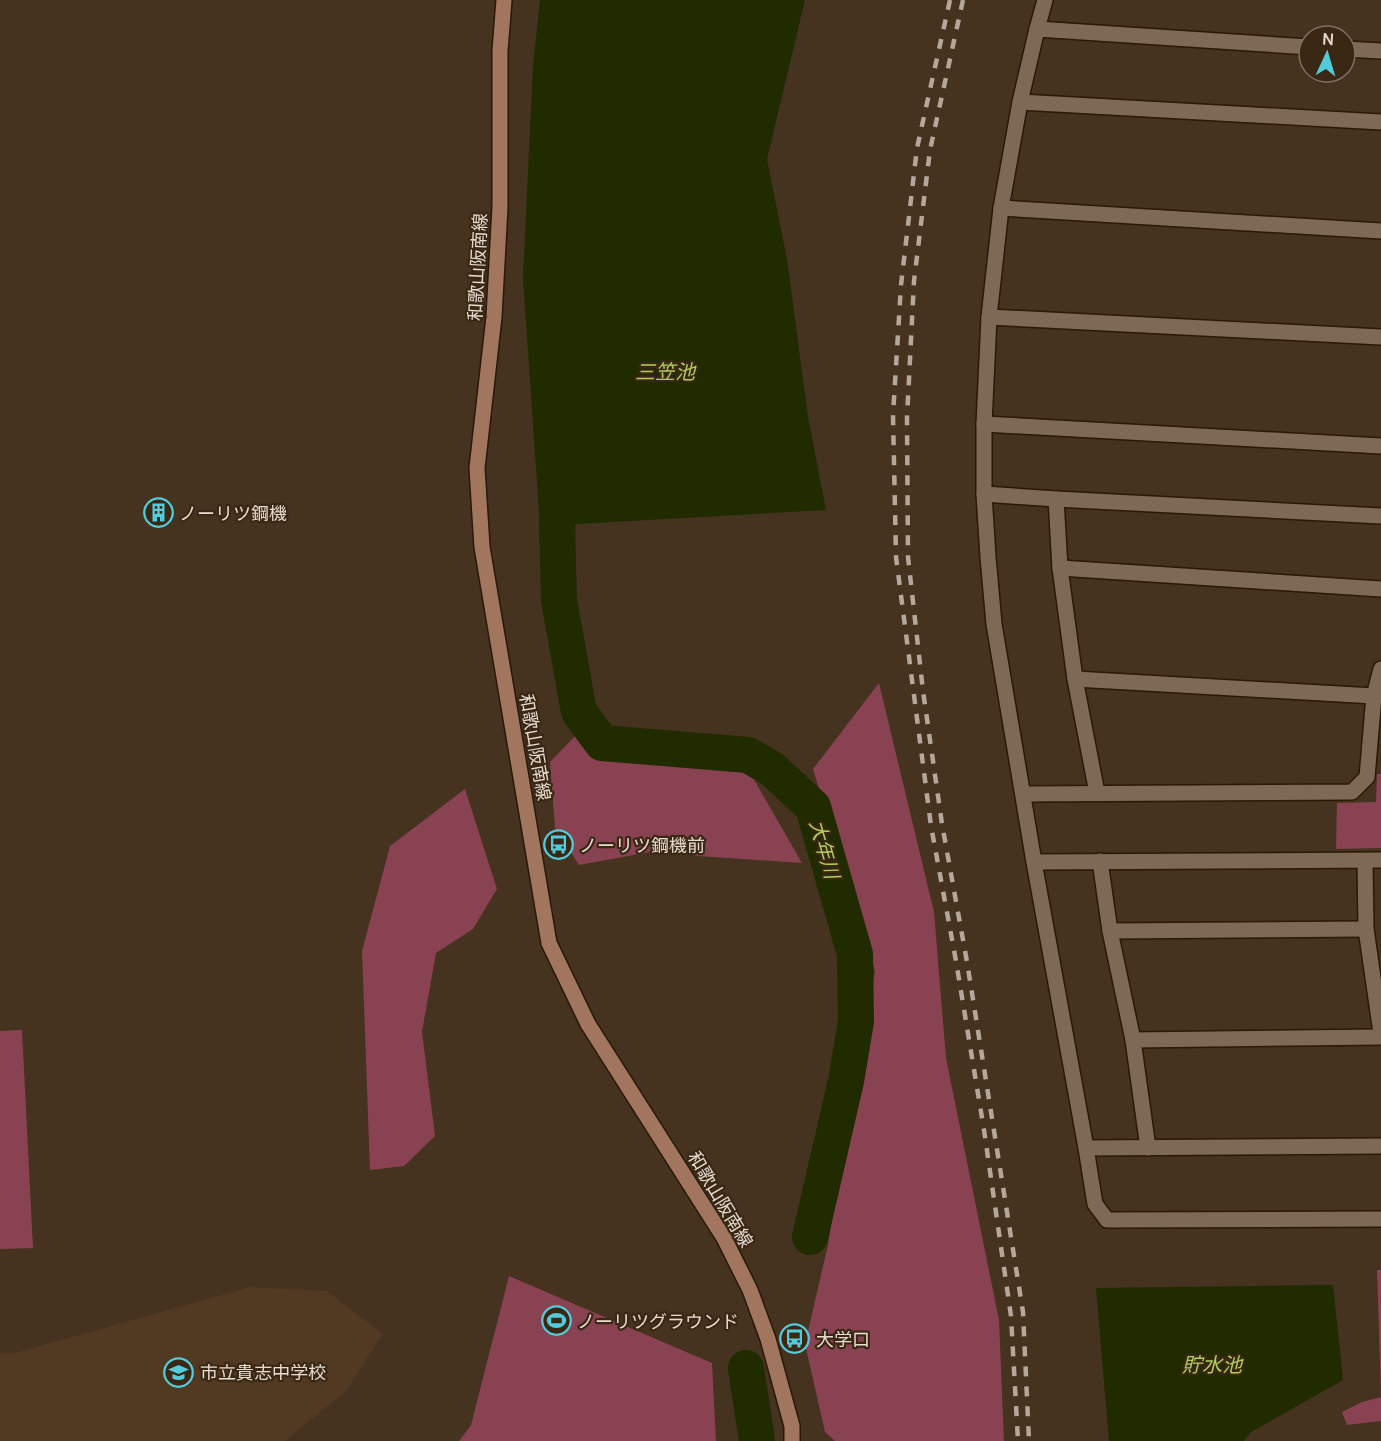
<svg xmlns="http://www.w3.org/2000/svg" width="1381" height="1441" viewBox="0 0 1381 1441" font-family="Manrope,'Noto Sans JP',sans-serif">
<style>
.built{fill:#513922}
.green{fill:#884251}
.water{fill:#202b00}
.lines{fill:none;stroke-linecap:round;stroke-linejoin:round}
.river{stroke:#202b00;stroke-width:36}
.minor-casing{stroke:#2a1907;stroke-width:18}
.secondary-casing{stroke:#2a1907;stroke-width:18}
.minor{stroke:#7e6954;stroke-width:15}
.secondary{stroke:#a1755e;stroke-width:15}
.rail{stroke:#b5a79a;stroke-width:4.5;stroke-dasharray:10 10;stroke-linecap:butt}
.labels{text-anchor:middle;dominant-baseline:central;stroke-width:4.5;stroke-linejoin:round;paint-order:stroke}
.street-label{font-size:18px;fill:#e7dbd0;stroke:#3a2815}
.poi-label{font-size:18px;fill:#e7dbd0;stroke:#3a2815;text-anchor:start}
.water-label{font-size:20px;font-style:italic;fill:#afcd5c;stroke:#3a2815}
</style>
<rect width="100%" height="100%" fill="#45321f"/>
<polygon class="built" points="250,1287 327,1291 383,1334 346,1391 285,1441 0,1441 0,1354 15,1353"/>
<g class="green">
<polygon points="879,683 934,912 946,1058 999,1320 1004,1441 835,1441 825,1432 805,1344 828,1245 852,1091 875,971 813,769"/>
<polygon points="645,730 733,743 802,863 698,856 661,850 579,865 555,828 550,762 576,735"/>
<polygon points="1377,774 1381,774 1381,848 1336,849 1337,803 1376,802"/>
<polygon points="465,789 497,889 473,929 436,953 422,1032 435,1136 404,1166 370,1170 362,951 390,846"/>
<polygon points="22,1030 33,1248 0,1249 0,1031"/>
<polygon points="1377,1270 1381,1270 1381,1395"/>
<polygon points="509,1276 712,1363 716,1441 459,1441 471,1425"/>
<polygon points="1381,1397 1381,1421 1347,1425 1342,1412 1362,1402"/>
</g>
<g class="water">
<polygon points="540,0 805,0 767,159 787,259 808,417 826,510 540,526 523,278 533,66"/>
<polygon points="1333,1285 1343,1380 1251,1432 1244,1441 1109,1441 1096,1288"/>
</g>
<g class="lines">
<g class="river">
<polyline points="557,522 559,600 579,712 602,743 748,755 772,769 813,807 855,954 856,1021 846,1081 810,1237"/>
<polyline points="746,1368 757,1441"/>
</g>
<defs>
<g id="minor">
<polyline points="1045,0 1037,29 1020,102 1001,208 989,317 984,424 984,494 988,557 994,624 1034,862 1086,1148 1095,1204 1107,1220 1381,1219"/>
<polyline points="1037,29 1309,47"/>
<polyline points="1345,49 1381,51"/>
<polyline points="1020,102 1381,122"/>
<polyline points="1001,208 1381,231"/>
<polyline points="989,317 1381,337"/>
<polyline points="984,424 1381,446"/>
<polyline points="984,494 1056,499 1381,516"/>
<polyline points="1056,499 1060,568 1075,679 1097,793"/>
<polyline points="1060,568 1381,589"/>
<polyline points="1075,679 1374,696"/>
<polyline points="1023,794 1352,792 1367,777 1374,696 1381,669"/>
<polyline points="1100,861 1110,931 1133,1040 1148,1148"/>
<polyline points="1365,861 1366,929 1381,1033"/>
<polyline points="1034,862 1381,860"/>
<polyline points="1110,931 1366,929"/>
<polyline points="1133,1040 1381,1037"/>
<polyline points="1086,1148 1381,1146"/>
</g>
<polyline id="secondary" points="504,0 500,51 500,207 494,317 477,468 482,547 549,943 588,1024 724,1238 750,1290 768,1339 792,1426 792,1441"/>
</defs>
<use href="#minor" class="minor-casing"/>
<use href="#secondary" class="secondary-casing"/>
<use href="#minor" class="minor"/>
<use href="#secondary" class="secondary"/>
<g class="rail">
<polyline points="950,0 917,148 901,285 893,415 896,557 931,826 956,961 984,1130 1011,1316 1018,1441"/>
<polyline points="963,0 930,150 914,281 907,418 908,557 923,691 942,824 967,962 1023,1312 1029,1441"/>
</g>
</g>
<defs>
<symbol id="building-ring" viewBox="-11 -11 22 22"><circle r="9.5" fill="#3a2815" stroke="#53cbdb" stroke-width="1.5"/><path d="M-4-6H4V6H1V3H-1V6H-4ZM-2.5-4.3h1.7v1.8h-1.7ZM.8-4.3h1.7v1.8H.8ZM-2.5-1h1.7V.8h-1.7ZM.8-1h1.7V.8H.8Z" fill="#53cbdb"/></symbol>
<symbol id="bus-ring" viewBox="-11 -11 22 22"><circle r="9.5" fill="#3a2815" stroke="#53cbdb" stroke-width="1.5"/><path d="M-5-6H5V4H4V6H2V4H-2V6H-4V4H-5ZM-3.5-4V0h7V-4ZM-3.5 1.2v1.5H-2V1.2ZM2 1.2v1.5H3.5V1.2Z" fill="#53cbdb"/></symbol>
<symbol id="stadium-ring" viewBox="-11 -11 22 22"><circle r="9.5" fill="#3a2815" stroke="#53cbdb" stroke-width="1.5"/><path d="M0-5a6.5 5 0 1 0 0 10a6.5 5 0 1 0 0-10ZM-3.5-1.8h7v3.6h-7Z" fill="#53cbdb"/></symbol>
<symbol id="school-ring" viewBox="-11 -11 22 22"><circle r="9.5" fill="#3a2815" stroke="#53cbdb" stroke-width="1.5"/><path d="M0-5L7-2L0 1L-7-2ZM-4 1L0 2.5L4 1V4Q0 6-4 4Z" fill="#53cbdb"/></symbol>
</defs>
<g fill-rule="evenodd">
<use href="#building-ring" x="142" y="496" width="33" height="33"/>
<use href="#bus-ring" x="542" y="828" width="33" height="33"/>
<use href="#stadium-ring" x="540" y="1304" width="33" height="33"/>
<use href="#bus-ring" x="778" y="1322" width="33" height="33"/>
<use href="#school-ring" x="162" y="1356" width="33" height="33"/>
</g>
<g class="labels">
<g class="street-label">
<text transform="translate(477 267) rotate(-87)">和歌山阪南線</text>
<text transform="translate(536 747) rotate(80)">和歌山阪南線</text>
<text transform="translate(721 1199) rotate(59)">和歌山阪南線</text>
</g>
<g class="poi-label">
<text x="179" y="513">ノーリツ鋼機</text>
<text x="579" y="845">ノーリツ鋼機前</text>
<text x="577" y="1321">ノーリツグラウンド</text>
<text x="816" y="1339">大学口</text>
<text x="200" y="1372">市立貴志中学校</text>
</g>
<g class="water-label">
<text x="665" y="371">三笠池</text>
<text transform="translate(825 849) rotate(74)">大年川</text>
<text x="1212" y="1364">貯水池</text>
</g>
</g>
<g transform="translate(1327 54) rotate(4)"><circle r="28" fill="#3a2815" stroke="#7f7060" stroke-width="1.5"/>
<path d="M0-4.5L10 22L0 15L-10 22Z" fill="#53cbdb"/>
<text y="-9" font-size="16" font-weight="bold" text-anchor="middle" fill="#e7dbd0">N</text>
</g>
</svg>
